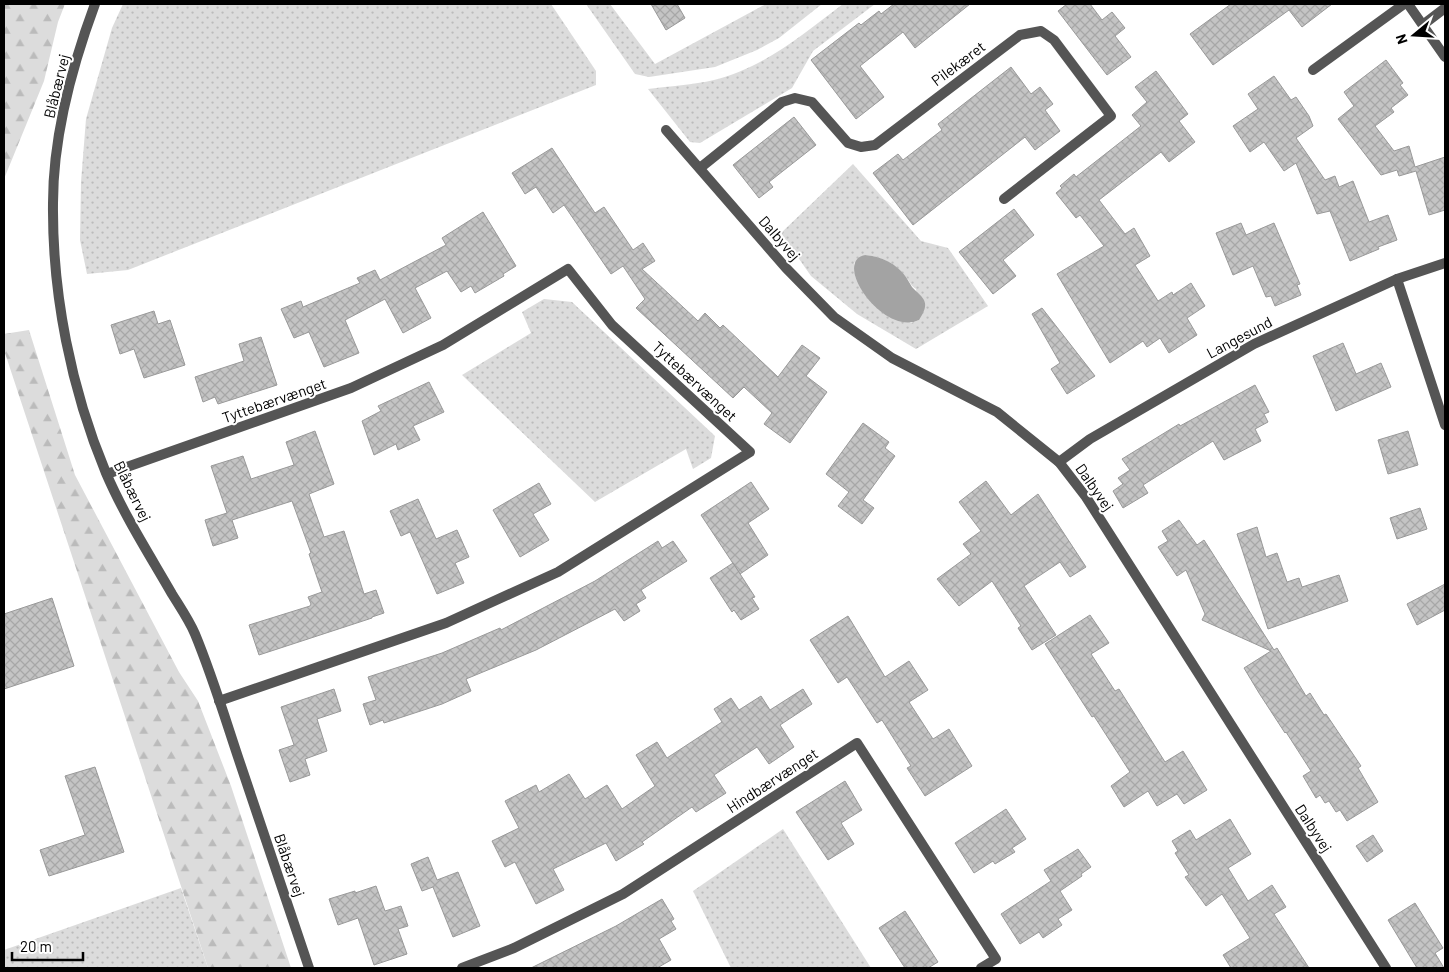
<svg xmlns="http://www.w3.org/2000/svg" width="1449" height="972" viewBox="0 0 1449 972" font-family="Barlow,sans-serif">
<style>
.grass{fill:url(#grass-dots);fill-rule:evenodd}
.forest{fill:url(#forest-firs)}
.water{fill:#a3a3a3}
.building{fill:url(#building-cross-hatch);stroke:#999}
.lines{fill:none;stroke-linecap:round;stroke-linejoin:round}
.minor{stroke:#555;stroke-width:10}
.labels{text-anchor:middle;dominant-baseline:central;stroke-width:4;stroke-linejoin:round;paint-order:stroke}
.street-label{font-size:15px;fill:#000;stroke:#fff}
</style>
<defs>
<pattern id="grass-dots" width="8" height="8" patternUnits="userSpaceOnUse" patternTransform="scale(1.25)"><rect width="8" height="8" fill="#dcdcdc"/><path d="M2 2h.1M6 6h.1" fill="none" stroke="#bbb" stroke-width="1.8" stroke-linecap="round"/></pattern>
<pattern id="forest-firs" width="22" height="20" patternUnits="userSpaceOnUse" patternTransform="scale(1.25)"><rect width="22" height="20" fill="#dcdcdc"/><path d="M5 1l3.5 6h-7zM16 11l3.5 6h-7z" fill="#bbb"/></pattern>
<pattern id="building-cross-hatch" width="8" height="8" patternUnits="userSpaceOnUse" patternTransform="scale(1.25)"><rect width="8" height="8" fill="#c4c4c4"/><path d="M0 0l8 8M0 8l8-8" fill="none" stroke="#a7a7a7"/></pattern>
</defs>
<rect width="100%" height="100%" fill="#fff"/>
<g class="grass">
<polygon points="123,4 551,4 596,71 596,85 128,270 87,274 80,240 81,182 86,119 112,28"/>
<polygon points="586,4 610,4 655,64 766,4 822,4 779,38 757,50 715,67 649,77 635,74"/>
<path d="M843,4H875L813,51L792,88L700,143L690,142L648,89C670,86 693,85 714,80C764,68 803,34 843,4Z"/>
<path d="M853,164L921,241L948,248L988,306L916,349L857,314L811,276L781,233ZM865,255C881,256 897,265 906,277C910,282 911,286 916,289L919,320L911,323L856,278L854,269V263Z"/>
<polygon points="544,299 572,302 715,436 711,458 693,469 686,449 595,502 462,375 531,333 522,312"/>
<polygon points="783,829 871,968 731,968 693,891"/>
<polygon points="181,888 208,968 4,968 4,950"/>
</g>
<g class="forest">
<polygon points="4,4 65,4 58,22 44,81 4,179"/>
<polygon points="29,330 75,475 179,672 198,701 231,786 291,968 208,968 4,350 4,334"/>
</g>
<path class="water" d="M865,255C881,256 897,264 906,277C908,280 910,284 912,287C924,299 931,302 919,320C884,337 831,262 865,255Z"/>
<g class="building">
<polygon points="651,4 677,4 685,18 666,30"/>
<polygon points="894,4 970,4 915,48 903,32 860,66 884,97 856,119 811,60 859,23 861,25 879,11 881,14"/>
<polygon points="1067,4 1090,4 1102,20 1112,12 1125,28 1115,36 1131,57 1107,75 1058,11"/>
<polygon points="1231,4 1332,4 1302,27 1289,10 1213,65 1190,34"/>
<polygon points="1386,60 1403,83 1400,85 1408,95 1391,108 1394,112 1375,126 1394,151 1409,146 1415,167 1445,157 1445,210 1429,215 1416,171 1399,176 1397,170 1381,175 1338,119 1354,106 1344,92"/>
<polygon points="1011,67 1031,94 1040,87 1053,104 1045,110 1060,131 1035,150 1025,137 913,225 873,173 898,154 903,160 942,130 938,124"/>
<polygon points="1156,71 1188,114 1179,121 1195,142 1169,162 1161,152 1099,200 1125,234 1134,228 1150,256 1135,265 1158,301 1172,292 1173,295 1191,283 1205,306 1187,318 1197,335 1169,353 1160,338 1147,347 1143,341 1110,363 1057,274 1104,246 1080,215 1076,218 1056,193 1062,188 1060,186 1074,174 1076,177 1141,126 1132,115 1147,102 1135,87"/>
<polygon points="1274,76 1291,100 1296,97 1309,116 1313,126 1296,138 1325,180 1335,176 1339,187 1353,181 1369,222 1388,215 1397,240 1378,247 1379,249 1350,261 1330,211 1317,214 1296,163 1284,171 1264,142 1250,152 1233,126 1258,109 1248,94"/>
<polygon points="794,117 816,145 769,182 773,187 759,198 733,165"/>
<polygon points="552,148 595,213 604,207 633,250 643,243 655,261 642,269 698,321 705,313 720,328 723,325 778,377 802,345 820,358 806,376 827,392 790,443 764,424 772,413 744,387 733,398 636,308 645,299 623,266 611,274 564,205 553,213 536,187 525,194 512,173"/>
<polygon points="1014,209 1034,235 1003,260 1016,276 993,294 959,252"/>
<polygon points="483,212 516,266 503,274 504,276 475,293 471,286 461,292 447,271 415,288 431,318 403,333 385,299 345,320 359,353 324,367 309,332 294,338 281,309 301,301 303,307 360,283 357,278 375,270 380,280 446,245 442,238"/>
<polygon points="1241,223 1246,235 1274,223 1300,284 1297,285 1301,295 1275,306 1271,296 1266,297 1253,266 1233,275 1216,233"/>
<polygon points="1042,308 1095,376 1067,394 1051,369 1060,363 1032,314"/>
<polygon points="154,311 158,324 170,320 185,365 144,378 134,349 120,354 111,325"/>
<polygon points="261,337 277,385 218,404 215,397 203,402 195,377 244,361 239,344"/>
<polygon points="1343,343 1356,374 1381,363 1391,387 1336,411 1313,356"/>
<polygon points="429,382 444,412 413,426 420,440 398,450 396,444 374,455 362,421 381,411 378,406"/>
<polygon points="1255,385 1269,412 1264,414 1268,422 1255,429 1261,441 1224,460 1213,441 1143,485 1148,493 1123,508 1113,491 1123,484 1118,478 1130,470 1122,459 1179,424 1180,426"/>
<polygon points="863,423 889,442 885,448 895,456 863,500 874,508 862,524 838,506 849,492 826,474"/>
<polygon points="315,431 334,484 309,494 324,537 344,531 364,594 376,590 384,613 372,617 372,618 259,655 249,625 310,606 311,604 308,597 322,592 309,554 311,553 292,501 232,520 238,538 213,546 205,520 227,513 211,466 243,456 251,479 294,465 286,442"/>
<polygon points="1408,431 1418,465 1388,474 1378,440"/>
<polygon points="986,481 1011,515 1038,494 1086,567 1070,577 1060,562 1024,586 1056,635 1032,650 1018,628 1021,626 992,581 959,606 937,579 971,554 963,544 981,531 959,502"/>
<polygon points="751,482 769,509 748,523 768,555 740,574 701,515"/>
<polygon points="539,483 551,504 533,514 549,540 520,557 493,510"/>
<polygon points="418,499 436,539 457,530 469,557 455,563 464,583 437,594 410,532 401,536 390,511"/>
<polygon points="1420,508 1427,529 1397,539 1390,518"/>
<polygon points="1179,520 1197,545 1204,540 1274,650 1277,648 1306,696 1310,693 1324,715 1326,714 1361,766 1358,768 1378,802 1347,821 1340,810 1336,812 1329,801 1325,803 1320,795 1316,798 1303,776 1311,771 1286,732 1285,733 1259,693 1244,668 1271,651 1202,620 1205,614 1186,570 1177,576 1158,547 1168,541 1162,531"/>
<polygon points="1257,527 1266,557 1277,553 1287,582 1299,578 1302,587 1339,575 1348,601 1268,629 1237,534"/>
<polygon points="658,541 662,548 673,541 687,561 641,590 646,598 636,604 640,611 624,621 615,609 536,650 466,679 471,691 442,704 384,723 383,720 370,725 363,704 376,700 368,677 442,653 500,628 501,630 595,581"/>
<polygon points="733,563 755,597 752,598 759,609 741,620 734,610 732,612 710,578"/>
<polygon points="1445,584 1445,610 1417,625 1407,604"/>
<polygon points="52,598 74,666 4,689 4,614"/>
<polygon points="1090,615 1109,643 1091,654 1115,691 1119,689 1165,762 1183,751 1207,790 1184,804 1177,794 1157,806 1148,791 1124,807 1111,786 1130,772 1094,716 1092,717 1045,644"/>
<polygon points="848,616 885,677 909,661 928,690 909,702 933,739 949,729 972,766 925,796 907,768 911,766 882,720 877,723 847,677 838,683 810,640"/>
<polygon points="334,689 341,711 317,719 327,751 305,759 310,775 290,782 279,750 294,745 281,707"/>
<polygon points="803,689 812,704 780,725 794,747 769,764 757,747 714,775 726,793 696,812 692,807 642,842 644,844 616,861 606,843 553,869 564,890 536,904 515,862 505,867 492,841 519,828 505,801 536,785 539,792 569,774 585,799 607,785 622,809 655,786 636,755 657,742 667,758 722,722 714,709 731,698 739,710 761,696 770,710"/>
<polygon points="95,767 124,852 49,876 40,850 85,835 65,776"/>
<polygon points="845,781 862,810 841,823 854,844 828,860 796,812"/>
<polygon points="1006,809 1026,839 1012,848 1015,852 995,864 993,861 974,873 955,843"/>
<polygon points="1230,819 1251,854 1228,868 1248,901 1272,885 1286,907 1274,914 1309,968 1231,968 1223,955 1250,938 1222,894 1206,906 1185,877 1189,875 1175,853 1178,851 1172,841 1190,830 1196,840"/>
<polygon points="1373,835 1383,851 1367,862 1356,846"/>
<polygon points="1078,849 1091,867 1081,874 1082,876 1060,891 1072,910 1058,919 1062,925 1043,938 1039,932 1020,944 1001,914 1051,881 1044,870"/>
<polygon points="428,857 437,880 458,872 480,926 453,937 433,887 422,891 411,864"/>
<polygon points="376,886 385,911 401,906 408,926 398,929 407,954 374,965 358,918 338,925 329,899 355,891 355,893"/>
<polygon points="662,899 674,919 671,921 676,929 659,939 671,960 657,968 531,968 616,926"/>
<polygon points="1415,903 1443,948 1435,953 1444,968 1417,968 1388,920"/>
<polygon points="905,911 938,962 928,968 905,968 879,928"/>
</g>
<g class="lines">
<g class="minor">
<path d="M95,4C72,66 53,136 53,203C52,294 71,389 106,473C124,515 149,554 172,594C180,607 189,620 195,634C212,675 225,718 239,760C262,829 286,899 309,968"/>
<polyline points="1408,4 1445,57"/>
<polyline points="1424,24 1445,8"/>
<polyline points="1313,70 1404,4"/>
<polyline points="666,130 786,268 834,317 892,358 997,412 1059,462 1086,497 1386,968"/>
<polyline points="700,168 782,102 795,98 812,102 848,143 861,147 875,145 1020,35 1041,31 1054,40 1111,116 1004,199"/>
<polyline points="1397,279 1445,425"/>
<polyline points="1059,462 1090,439 1254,344 1397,279 1445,263"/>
<polyline points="107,474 351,388 443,345 568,269 612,325 750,452 558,572 446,623 219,701"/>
<polyline points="462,968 514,948 623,894 857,743 996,959 981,968"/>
</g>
</g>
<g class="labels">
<g class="street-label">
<text transform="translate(958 63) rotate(-37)">Pilekæret</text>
<text transform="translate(56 86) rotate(-76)">Blåbærvej</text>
<text transform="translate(780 238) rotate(49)">Dalbyvej</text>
<text transform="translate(1239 337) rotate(-28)">Langesund</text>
<text transform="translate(695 381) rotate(43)">Tyttebærvænget</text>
<text transform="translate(274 400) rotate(-19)">Tyttebærvænget</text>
<text transform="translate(1095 487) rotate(55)">Dalbyvej</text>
<text transform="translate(133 491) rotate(64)">Blåbærvej</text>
<text transform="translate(772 780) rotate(-33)">Hindbærvænget</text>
<text transform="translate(1314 828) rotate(57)">Dalbyvej</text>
<text transform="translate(290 865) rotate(71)">Blåbærvej</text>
</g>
</g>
<rect width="1449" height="972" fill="none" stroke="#000000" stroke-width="10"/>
<g transform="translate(1414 35) rotate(252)" stroke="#ffffff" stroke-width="4" paint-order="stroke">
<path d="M0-4L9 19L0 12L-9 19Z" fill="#000000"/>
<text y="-8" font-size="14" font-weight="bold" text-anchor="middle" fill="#000000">N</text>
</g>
<path d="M12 952v8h71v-8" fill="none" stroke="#000000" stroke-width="2.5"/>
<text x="20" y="952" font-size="15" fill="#000000" stroke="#ffffff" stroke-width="4" paint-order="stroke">20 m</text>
</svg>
